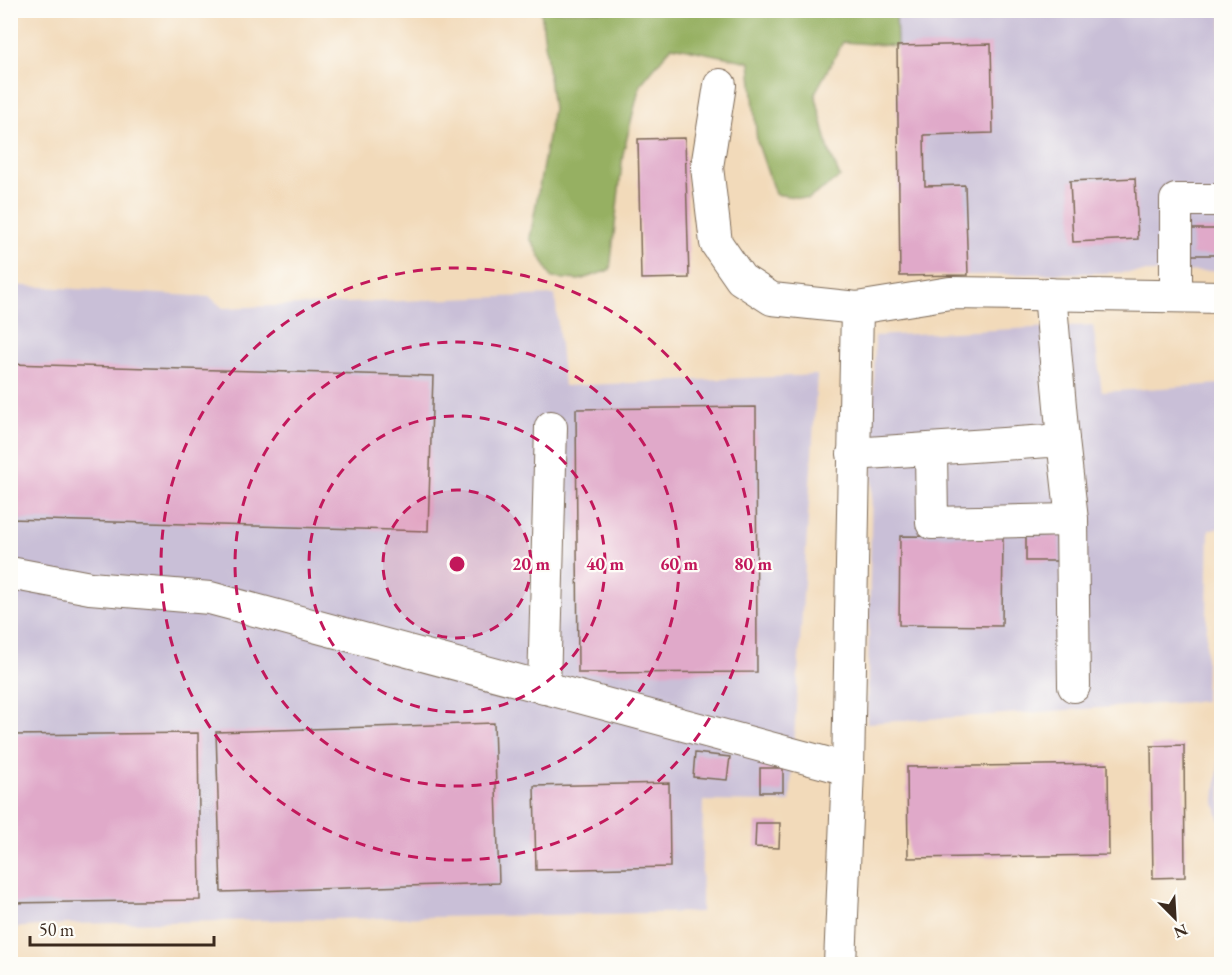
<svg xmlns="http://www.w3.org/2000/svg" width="1232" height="975" viewBox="0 0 1232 975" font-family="'EB Garamond',serif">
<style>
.industrial{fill:#c9bfd7}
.forest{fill:#96b062;stroke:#686d40;stroke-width:1.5}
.building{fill:#e0a9c9}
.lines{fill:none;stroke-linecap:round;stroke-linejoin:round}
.minor-casing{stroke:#7b6855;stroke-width:34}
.minor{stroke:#fff;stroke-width:32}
.ring{fill:none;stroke:#c2185b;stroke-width:3;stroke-dasharray:10 8}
.centre{fill:#c2185b;stroke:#fdfcf7;stroke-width:3}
.ring-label{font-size:18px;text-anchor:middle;font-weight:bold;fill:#c2185b;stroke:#fdfcf7;stroke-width:4.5;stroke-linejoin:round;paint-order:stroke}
</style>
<rect width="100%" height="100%" fill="#fdfcf7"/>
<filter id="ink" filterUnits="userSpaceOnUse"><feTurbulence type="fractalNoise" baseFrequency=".0167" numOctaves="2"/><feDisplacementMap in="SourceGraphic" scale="12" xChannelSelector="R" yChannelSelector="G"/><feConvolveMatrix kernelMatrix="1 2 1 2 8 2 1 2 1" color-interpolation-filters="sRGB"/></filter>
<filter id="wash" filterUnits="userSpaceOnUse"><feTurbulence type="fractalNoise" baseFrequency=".008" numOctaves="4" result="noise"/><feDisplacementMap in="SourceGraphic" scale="24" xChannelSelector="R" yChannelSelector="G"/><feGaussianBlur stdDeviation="1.35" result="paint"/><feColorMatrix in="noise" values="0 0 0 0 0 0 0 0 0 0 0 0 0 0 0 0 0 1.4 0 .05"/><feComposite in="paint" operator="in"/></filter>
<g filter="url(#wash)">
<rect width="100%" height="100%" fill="#f2daba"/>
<g class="industrial">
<polygon points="896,11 1221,11 1221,271 900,276"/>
<polygon points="10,285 210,297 223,308 555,295 564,386 817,375 790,802 703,801 701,912 67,924 11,928"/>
<polygon points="1093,325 1102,392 1221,384 1221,528 1209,529 1205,701 867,723 875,336"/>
<polygon points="1221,703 1221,827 1215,802 1220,746 1215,707"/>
</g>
<polygon class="forest" points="541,11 896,11 897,46 843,42 815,93 829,151 840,177 808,199 775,194 757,141 750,62 672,46 640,85 623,154 610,270 579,280 552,278 530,238 553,109"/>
<g id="blocks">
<g class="building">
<polygon points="991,44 993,133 924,135 925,186 965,185 968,275 900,276 897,46"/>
<polygon points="685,138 689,278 641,279 638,139"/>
<polygon points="1135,178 1138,239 1073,242 1070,181"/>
<rect x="1192" y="229" width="30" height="26"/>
<polygon points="10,364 433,376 428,531 10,519"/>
<polygon points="756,407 757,672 578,673 576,409"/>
<polygon points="900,536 1003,537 1002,626 899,625"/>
<polygon points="1059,536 1060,561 1026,561 1026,537"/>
<polygon points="494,723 499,883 221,892 216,732"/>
<polygon points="198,733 200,900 10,903 10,735"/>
<polygon points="1184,745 1185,877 1153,878 1151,746"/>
<polygon points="695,753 730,757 727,780 693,777"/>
<polygon points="1108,764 1109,855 908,858 907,767"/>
<rect x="760" y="768" width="23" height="24"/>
<polygon points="669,783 670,867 536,870 534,786"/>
<polygon points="756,823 780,823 779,848 755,847"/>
</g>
</g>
</g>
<g filter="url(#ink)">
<use href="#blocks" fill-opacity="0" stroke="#7b6855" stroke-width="1.5"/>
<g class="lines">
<defs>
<g id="minor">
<polyline points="720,85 707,167 716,243 741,279 772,299 857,308"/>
<polyline points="1050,294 1063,440"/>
<polyline points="1176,296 1176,200 1222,200"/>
<polyline points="931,450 932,523 1072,520"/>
<polyline points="853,454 1063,440 1072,520 1074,686"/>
<polyline points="10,573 90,588 210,598 848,769"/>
<polyline points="544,688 551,427"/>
<polyline points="840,964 848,769 857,308 950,293 1222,297"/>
</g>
</defs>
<use href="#minor" class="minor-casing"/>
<use href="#minor" class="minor"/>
</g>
</g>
<circle cx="457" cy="564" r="74" fill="#c2185b" fill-opacity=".12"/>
<g class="ring">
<circle cx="457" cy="564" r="74"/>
<circle cx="457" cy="564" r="148"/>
<circle cx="457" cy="564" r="222"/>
<circle cx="457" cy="564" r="296"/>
</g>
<circle cx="457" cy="564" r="9" class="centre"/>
<g class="ring-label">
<text x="531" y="570">20 m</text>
<text x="605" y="570">40 m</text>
<text x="679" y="570">60 m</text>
<text x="753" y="570">80 m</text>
</g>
<rect width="1232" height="975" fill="none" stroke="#fdfcf7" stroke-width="36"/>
<g transform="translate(1175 918) rotate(156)" stroke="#fdfcf7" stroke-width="4.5" paint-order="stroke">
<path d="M0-4.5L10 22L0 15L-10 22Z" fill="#3b2a1e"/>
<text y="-9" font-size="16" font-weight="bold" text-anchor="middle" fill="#3b2a1e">N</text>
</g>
<path d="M30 936v9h184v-9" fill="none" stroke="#3b2a1e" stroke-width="3"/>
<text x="39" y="936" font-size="18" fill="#3b2a1e" stroke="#fdfcf7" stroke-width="4.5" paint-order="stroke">50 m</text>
</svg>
